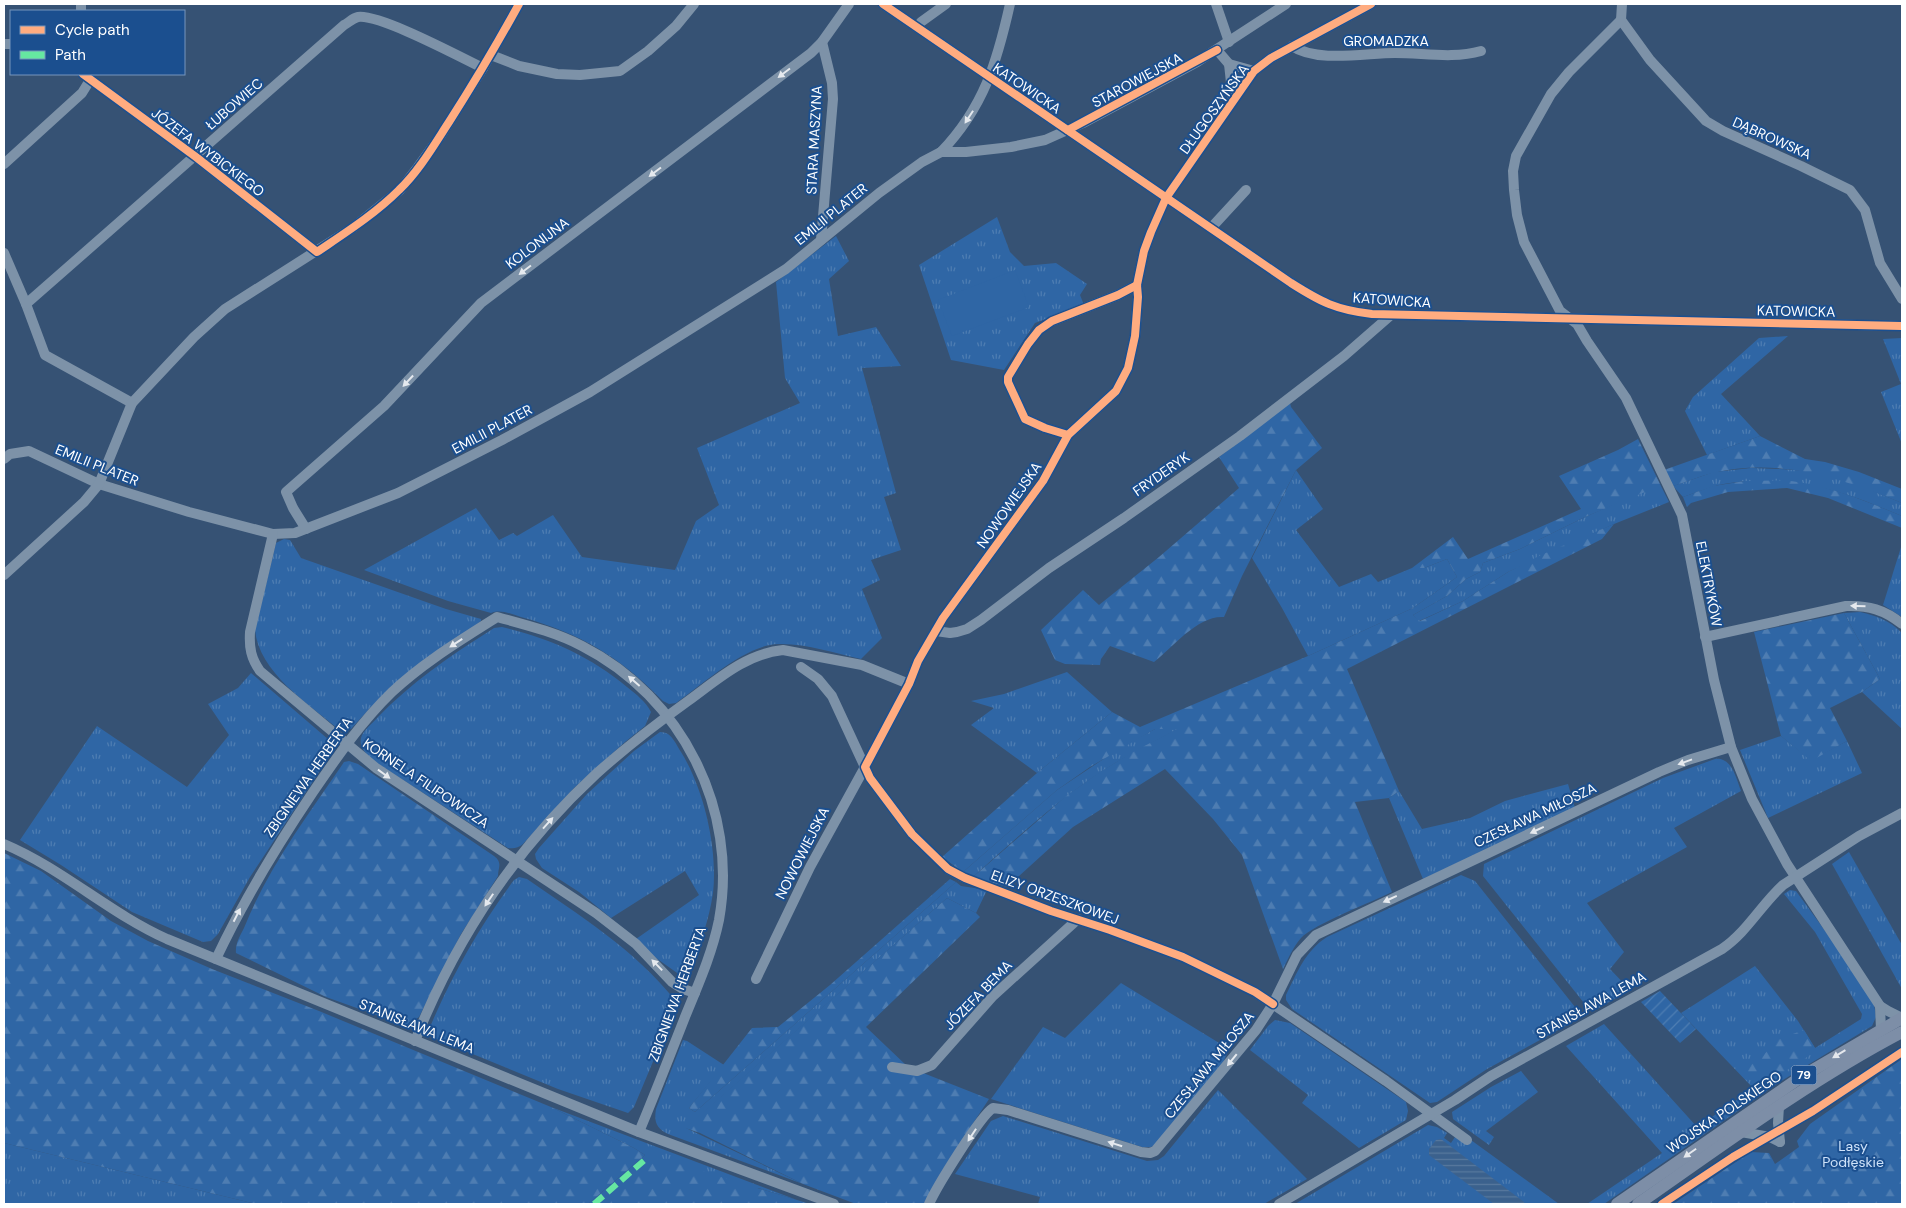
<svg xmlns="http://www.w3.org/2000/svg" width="1906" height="1208" viewBox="0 0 1906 1208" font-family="'DM Sans',sans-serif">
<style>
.grass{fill:url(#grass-tufts)}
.forest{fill:url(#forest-firs)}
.garden{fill:url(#garden-furrows)}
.pitch{fill:#2f66a5}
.water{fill:url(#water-rules)}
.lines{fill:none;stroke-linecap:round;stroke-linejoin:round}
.minor{stroke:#7d92a8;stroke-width:10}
.major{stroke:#7d8ea7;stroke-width:12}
.quiet{stroke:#66e7a1;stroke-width:6;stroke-dasharray:12 6;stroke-linecap:butt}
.cycleway-casing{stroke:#1b4f8f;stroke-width:11}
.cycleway{stroke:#ffac80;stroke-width:8}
.oneway{fill:#e5e9ee}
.oneway2{fill:#e5e8ed}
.labels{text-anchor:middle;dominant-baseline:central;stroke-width:4;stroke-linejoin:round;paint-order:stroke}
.shield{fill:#1b4f8f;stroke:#bbcadd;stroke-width:1}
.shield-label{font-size:12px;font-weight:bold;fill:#fff}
.street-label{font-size:14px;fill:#fff;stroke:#1b4f8f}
.park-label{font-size:14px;fill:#cfe3fa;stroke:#1b4f8f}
</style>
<defs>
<pattern id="grass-tufts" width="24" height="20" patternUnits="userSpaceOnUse" patternTransform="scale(1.25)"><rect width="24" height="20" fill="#2f66a5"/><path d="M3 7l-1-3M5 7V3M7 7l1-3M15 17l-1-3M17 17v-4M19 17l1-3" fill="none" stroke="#4e7db2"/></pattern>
<pattern id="forest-firs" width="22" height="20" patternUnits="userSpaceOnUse" patternTransform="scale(1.25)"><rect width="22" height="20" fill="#2f66a5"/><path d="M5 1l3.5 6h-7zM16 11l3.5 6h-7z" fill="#4e7db2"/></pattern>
<pattern id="garden-furrows" width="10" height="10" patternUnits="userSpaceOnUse" patternTransform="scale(1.25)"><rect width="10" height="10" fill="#2f66a5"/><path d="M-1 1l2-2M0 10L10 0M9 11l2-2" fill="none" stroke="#4e7db2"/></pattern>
<pattern id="water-rules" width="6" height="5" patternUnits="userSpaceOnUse" patternTransform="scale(1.25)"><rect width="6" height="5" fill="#3b618d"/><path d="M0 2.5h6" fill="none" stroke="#58799e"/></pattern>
</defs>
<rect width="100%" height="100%" fill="#365274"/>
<g class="grass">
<polygon points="997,217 1010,252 1024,266 1056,263 1087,284 1080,295 1084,305 1035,323 1004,370 951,360 919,265"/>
<path d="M836,236L849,261L829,279L838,336L876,327L901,366L862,368L896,493L884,497L901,550L871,560L880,580L862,589L882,638L861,659C834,653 805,643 778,644C745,645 703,684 676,703L669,704L663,701C620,657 580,633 521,617C511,614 501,609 491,613L448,601L364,570L476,508L499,540L513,533L517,536L553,515L582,557L675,570L696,521L719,505L697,448L800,403L785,378L776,282Z"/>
<polygon points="1788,336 1721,394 1760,436 1707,455 1685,411 1693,397 1759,338"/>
<polygon points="1902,338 1902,444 1881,392 1901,384 1883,339"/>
<path d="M1751,468C1777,469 1804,469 1829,476C1854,482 1878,493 1902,503V516C1852,495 1816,481 1761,481C1745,481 1727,482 1712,487C1702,490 1692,494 1683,497L1673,486L1714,472Z"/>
<polygon points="1296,470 1323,509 1296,530 1339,587 1371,574 1378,582 1412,568 1424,568 1447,559 1457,577 1413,608 1308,656 1282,608 1252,558"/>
<polygon points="1660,484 1669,502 1614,524 1508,572 1463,601 1419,621 1413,615 1447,596 1466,579 1480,572 1483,563 1520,549 1585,517"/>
<path d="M284,539L290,540L301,558L446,609L481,619V621L370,708L351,729L342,730L337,728C307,703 259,672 255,630L276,543Z"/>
<polygon points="1902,544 1902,617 1883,605"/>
<path d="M1860,612C1877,616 1889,620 1902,633V729L1862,692L1880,679L1844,613Z"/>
<path d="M502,627C549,638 590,656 627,687C636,694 646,702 651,712L645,726L625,742L574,788L523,844C518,848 514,849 508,848L380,765C372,759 358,750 361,738C363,730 373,723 378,717C411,683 448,657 488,632L494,628Z"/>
<polygon points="1067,672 1112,712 1037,773 971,725 994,708 971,701 1004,694"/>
<polygon points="251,673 329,740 331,749 329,754 329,757 250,877 218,934 211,941 203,942 132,912 61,865 20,840 97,726 187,787 229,735 208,704 238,688"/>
<path d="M1155,729H1178C1151,743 1123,757 1098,774C1053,804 1013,841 973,877L963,872L1057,790L1120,748Z"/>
<path d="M660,732C672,732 675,743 681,752C704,789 718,849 713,893C709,920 700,945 690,970L680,975L656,958L636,939L699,895L685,871L611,918L579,892L542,868L536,859L535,854L539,848L587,794L634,751Z"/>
<polygon points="1781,736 1811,760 1847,741 1862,773 1768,818 1740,750"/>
<path d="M1715,759C1732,757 1736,778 1741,791L1674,828L1687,847L1587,903L1624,952L1610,969L1630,990L1597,1009L1584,1003L1483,876L1484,864L1663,778Z"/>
<polygon points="1568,784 1575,808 1423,879 1389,798 1399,791 1422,829 1470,818 1505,801"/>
<polygon points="1849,852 1902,945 1902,989 1832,864"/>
<path d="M1461,875L1475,881L1575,1007V1019L1571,1023L1487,1069L1437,1102L1430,1103L1292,1009L1286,1000V995C1297,973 1305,951 1327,937Z"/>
<path d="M519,877L527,879C579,915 634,949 675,1000V1007L670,1021L634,1107L628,1113L558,1089L436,1039L430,1032V1027C453,973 479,927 514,880Z"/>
<path d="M956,882L961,886L987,890L976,913L947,898L686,1128L803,1184L668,1134C656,1128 654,1122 656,1109L683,1040L687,1041L724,1065L689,1108L695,1112Z"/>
<polygon points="1790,890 1796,891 1850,965 1874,1004 1876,1017 1872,1026 1778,1083 1604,1204 1587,1204 1662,1153 1566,1046 1604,1024 1697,1127 1747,1093 1749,1095 1754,1089 1681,1013 1755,966 1798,1021 1815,1048 1861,1019 1862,1014 1815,932 1784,894"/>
<polygon points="1121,983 1229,1049 1222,1065 1155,1145 1151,1147 1142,1147 991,1099 1043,1027 1065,1038"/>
<polygon points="1275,1020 1290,1023 1406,1102 1408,1111 1406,1120 1359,1148 1302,1103 1308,1095 1250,1050 1268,1026"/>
<polygon points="1521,1071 1538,1092 1486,1131 1494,1137 1489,1145 1453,1119 1452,1112 1491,1087"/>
<polygon points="1218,1090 1307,1179 1264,1204 1038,1204 1040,1197 955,1174 991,1121 1003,1116 1147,1161 1158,1160 1164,1156"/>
<polygon points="551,1107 797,1200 758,1188 588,1204 645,1155 634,1148"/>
<polygon points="1428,1125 1437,1127 1447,1133 1444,1138 1451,1143 1457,1134 1464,1135 1559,1204 1295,1204"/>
<polygon points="4,1143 256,1204 4,1204"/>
</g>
<g class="forest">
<path d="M1290,403L1291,407L1322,448L1296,470L1242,576L1224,617C1198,615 1173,647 1154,662L1110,646L1101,659L1100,665L1065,664L1055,660L1041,630L1083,590L1099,605L1159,557L1239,488L1219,457Z"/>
<path d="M1760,436L1805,459L1825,462L1859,472L1902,489V503C1843,478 1778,457 1713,473C1700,476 1686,482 1673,486L1664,470Z"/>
<path d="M1638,439L1660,484L1657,487L1585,517L1520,549L1483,563L1480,572L1466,579L1447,596L1413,615L1420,621L1463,601L1508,572L1541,555L1614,524L1602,539L1347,669L1399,791L1389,798L1355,802L1392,892C1372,902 1314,924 1301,938C1293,947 1288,959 1283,969L1242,855L1213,819L1165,769L1073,827L1007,887L973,877L1065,797L1097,774L1131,753L1177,729H1155L1090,767L1057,790L963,872L942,857L1037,773L1112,712L1140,727L1308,656L1413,608L1457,577L1447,559L1424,568H1412L1453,537L1468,559L1581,509L1559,476L1618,450Z"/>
<path d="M1745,481C1760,481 1776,480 1791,481C1830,486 1866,501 1902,516V528L1828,498L1787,488L1728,492L1691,503L1687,507L1683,497L1713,486Z"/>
<polygon points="1844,613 1880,679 1862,692 1830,708 1847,741 1811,761 1781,736 1754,632"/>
<path d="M349,761L358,764L494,856C503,863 498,867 498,876L461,934L419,1017L407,1026L326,997L236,953C235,944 240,936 244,928C267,870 305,819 340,768L344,762Z"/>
<polygon points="4,853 41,871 111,921 148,941 212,969 319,1011 551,1107 634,1148 645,1155 588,1204 256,1204 4,1143"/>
<polygon points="950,879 956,882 695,1112 689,1108 752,1028 778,1027 830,985"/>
<polygon points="947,898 976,913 980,917 866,1027 908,1067 989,1099 945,1166 924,1204 856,1204 803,1184 700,1133 685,1128"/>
<polygon points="1804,1030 1815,1048 1810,1055 1784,1072 1762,1075 1746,1080 1738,1071 1738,1066 1763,1056 1776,1040"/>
<polygon points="1902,1059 1902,1204 1673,1204 1751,1152 1769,1153 1775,1164 1799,1147 1797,1141 1810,1124"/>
<polygon points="653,1157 666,1160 810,1204 598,1204"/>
</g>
<polygon class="garden" points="1660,991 1696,1029 1680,1043 1641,1002"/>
<polygon class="pitch" points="1015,270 1029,307 952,336 938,300"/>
<polygon class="water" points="1441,1139 1524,1202 1525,1204 1494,1204 1429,1155 1429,1149 1436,1140"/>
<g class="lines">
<g class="minor">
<polyline points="81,4 81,11"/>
<path d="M883,4L1291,283C1321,302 1336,310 1372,314L1902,326"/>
<polyline points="1216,4 1229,42"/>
<polyline points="1622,4 1621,20 1650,60 1706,121 1723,131 1801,166 1850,190 1865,210 1880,263 1902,299"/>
<polyline points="1621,20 1569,72 1551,94 1516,156 1513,171 1514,190 1517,215 1524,242 1560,311 1577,324 1587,341 1626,398 1682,515 1714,680 1731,747 1752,799 1787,864 1880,1006 1888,1011 1902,1018"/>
<polyline points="917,27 921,22 946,4"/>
<polyline points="4,44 11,44"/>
<path d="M1292,46C1317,63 1366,53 1395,53C1424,53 1453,59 1481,51"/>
<polyline points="1217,50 1229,64 1254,71"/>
<polyline points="491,55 519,66 557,74 580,75 620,71 648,51 676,26 694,4"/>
<polyline points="1229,64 1233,101"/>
<polyline points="83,74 196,157 317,252"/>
<path d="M941,152C984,107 997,62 1010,4"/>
<polyline points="4,164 82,93 90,80"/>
<polyline points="1211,228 1246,190"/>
<polyline points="821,240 833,99 832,83 822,42"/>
<polyline points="4,253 26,304 45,355 132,403"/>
<path d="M26,304L344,25C348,23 353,18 358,17C380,14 460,57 483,68"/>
<polyline points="1068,435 1045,428 1025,419 1008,382 1008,377 1028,344 1039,330 1052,321 1118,295 1137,285"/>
<polyline points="4,459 10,454 29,451 99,484 189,512 273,534 295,533 398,493 502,440 590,392 786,269 879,193 922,162 941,152 966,152 1011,147 1045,140 1083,123 1197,62 1286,4"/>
<polyline points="306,529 293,508 286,492 384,406 481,303 811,53 822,42 849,4"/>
<path d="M273,534L250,632C249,648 251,658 260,671L376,768L596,913L636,944L672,982L683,989L695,993"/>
<polyline points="4,575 84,502 99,484 132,403 194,337 225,309 354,227 400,190 418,167 441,135 483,68 519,4"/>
<polyline points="936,631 950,633 957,632 967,629 981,620 1049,568 1124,518 1240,436 1344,356 1391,315"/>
<path d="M1705,637L1846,606C1868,605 1885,610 1902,624"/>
<polyline points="801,667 818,679 832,696 870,778 912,834 948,869 965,878 1051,911 1110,930 1183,957 1255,992 1386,1081 1467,1140"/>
<path d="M4,844C63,869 109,913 167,939L639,1132L834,1204"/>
<path d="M216,959C244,899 276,847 313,792C337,757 361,722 392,692C424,662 461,640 497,617C526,625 555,632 582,646C682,697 739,810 719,920C712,954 698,985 685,1017C670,1055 655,1094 639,1132"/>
<polyline points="756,979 810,867 865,767 909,684 918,661 943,618 1043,481 1068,435 1116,391 1128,368 1135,336 1138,297 1137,285 1144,251 1151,232 1166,198 1254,71 1271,58 1371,4"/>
<polyline points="1880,1006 1881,1030"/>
<path d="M415,1041C455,940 516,848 596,774C625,748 656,724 688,701C717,680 745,654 783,650L862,665L909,684"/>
<polyline points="892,1067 917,1071 932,1065 993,996 1078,919"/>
<polyline points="1779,1106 1778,1123 1780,1142"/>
<polyline points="1741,1132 1770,1137 1780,1142"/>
<path d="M929,1204C936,1188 980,1116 993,1108L1008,1110L1141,1152L1150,1153L1155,1151L1256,1030L1273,1004L1297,955L1316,935L1659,772L1688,760L1731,747"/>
<path d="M1279,1204L1455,1100L1491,1076L1722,949C1747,932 1761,905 1783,885L1859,836L1902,813"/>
</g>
<g class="major">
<polyline points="1617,1204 1801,1077 1902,1018"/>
<path d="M1638,1204C1724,1144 1809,1081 1902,1032"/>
</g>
<polyline class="quiet" points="594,1204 647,1158"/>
<defs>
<g id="cycleway">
<path d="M883,4L1291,283C1321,302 1336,310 1372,314L1902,326"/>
<path d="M83,74L196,157L317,252C345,233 375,214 399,190C419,171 434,145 449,122C474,83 497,44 519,4"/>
<polyline points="1068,130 1217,50"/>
<polyline points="1068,435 1045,428 1025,419 1008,382 1008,377 1028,344 1039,330 1052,321 1118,295 1137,285"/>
<polyline points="1273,1004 1255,992 1183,957 1110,930 1051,911 965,878 948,869 912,834 870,778 865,767 909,684 918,661 943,618 1043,481 1068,435 1116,391 1128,368 1135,336 1138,297 1137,285 1144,251 1151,232 1166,198 1254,71 1271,58 1371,4"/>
<polyline points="1662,1204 1733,1157 1813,1111 1902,1052"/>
</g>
</defs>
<use href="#cycleway" class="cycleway-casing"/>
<use href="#cycleway" class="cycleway"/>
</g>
<defs><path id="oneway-solid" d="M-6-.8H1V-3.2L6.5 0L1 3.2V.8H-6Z" transform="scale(1.25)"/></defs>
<g class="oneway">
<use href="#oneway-solid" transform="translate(784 73) rotate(143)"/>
<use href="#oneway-solid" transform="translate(969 117) rotate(123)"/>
<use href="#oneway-solid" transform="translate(655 172) rotate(143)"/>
<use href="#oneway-solid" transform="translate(525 270) rotate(143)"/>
<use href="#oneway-solid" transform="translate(408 381) rotate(133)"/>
<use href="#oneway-solid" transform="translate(1858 606) rotate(-178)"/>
<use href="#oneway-solid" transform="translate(456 643) rotate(147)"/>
<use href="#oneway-solid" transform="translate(634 681) rotate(-139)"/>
<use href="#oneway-solid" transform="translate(1685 762) rotate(160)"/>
<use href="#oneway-solid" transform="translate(384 774) rotate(36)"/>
<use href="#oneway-solid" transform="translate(548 823) rotate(-48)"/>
<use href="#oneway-solid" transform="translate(1537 830) rotate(155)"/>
<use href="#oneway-solid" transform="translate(1390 899) rotate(155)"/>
<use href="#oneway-solid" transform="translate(489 900) rotate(124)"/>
<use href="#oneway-solid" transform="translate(237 915) rotate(-63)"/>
<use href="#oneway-solid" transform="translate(657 965) rotate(-134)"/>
<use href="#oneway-solid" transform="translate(1232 1060) rotate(129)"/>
<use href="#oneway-solid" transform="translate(972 1135) rotate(123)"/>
<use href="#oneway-solid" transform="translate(1115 1144) rotate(-162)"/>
</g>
<g class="oneway2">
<use href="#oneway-solid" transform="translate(1839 1054) rotate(149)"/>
<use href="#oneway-solid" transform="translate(1690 1153) rotate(145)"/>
</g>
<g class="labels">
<rect class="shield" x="1791.5" y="1065.5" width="25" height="19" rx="4"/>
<g class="shield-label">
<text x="1804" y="1075">79</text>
</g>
<g class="street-label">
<text x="1386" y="41">GROMADZKA</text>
<text transform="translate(1137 80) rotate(-28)">STAROWIEJSKA</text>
<text transform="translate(1027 88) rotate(34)">KATOWICKA</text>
<text transform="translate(234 104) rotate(-41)">ŁUBOWIEC</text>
<text transform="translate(1214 109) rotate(-54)">DŁUGOSZYŃSKA</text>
<text transform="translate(1772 138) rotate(24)">DĄBROWSKA</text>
<text transform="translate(814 140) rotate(-87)">STARA MASZYNA</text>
<text transform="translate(208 152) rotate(37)">JÓZEFA WYBICKIEGO</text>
<text transform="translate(831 214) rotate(-39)">EMILII PLATER</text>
<text transform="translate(537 243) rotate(-37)">KOLONIJNA</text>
<text transform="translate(1392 300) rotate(4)">KATOWICKA</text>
<text transform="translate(1796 311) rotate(1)">KATOWICKA</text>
<text transform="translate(492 429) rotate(-28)">EMILII PLATER</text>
<text transform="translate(97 465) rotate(22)">EMILII PLATER</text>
<text transform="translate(1161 474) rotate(-35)">FRYDERYK</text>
<text transform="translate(1009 505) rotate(-55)">NOWOWIEJSKA</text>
<text transform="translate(1709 584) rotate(79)">ELEKTRYKÓW</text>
<text transform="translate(308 777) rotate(-55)">ZBIGNIEWA HERBERTA</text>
<text transform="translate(426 783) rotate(34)">KORNELA FILIPOWICZA</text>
<text transform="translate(1535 815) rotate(-25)">CZESŁAWA MIŁOSZA</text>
<text transform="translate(802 853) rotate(-63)">NOWOWIEJSKA</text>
<text transform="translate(1055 897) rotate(20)">ELIZY ORZESZKOWEJ</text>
<text transform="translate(677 994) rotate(-70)">ZBIGNIEWA HERBERTA</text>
<text transform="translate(978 995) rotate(-46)">JÓZEFA BEMA</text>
<text transform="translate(1591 1005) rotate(-29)">STANISŁAWA LEMA</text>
<text transform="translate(417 1026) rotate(22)">STANISŁAWA LEMA</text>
<text transform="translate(1209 1065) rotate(-51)">CZESŁAWA MIŁOSZA</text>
<text transform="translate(1724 1112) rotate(-34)">WOJSKA POLSKIEGO</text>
</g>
<g class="park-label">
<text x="1853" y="1146">Lasy<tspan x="1853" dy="16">Podłęskie</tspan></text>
</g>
</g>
<rect width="1906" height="1208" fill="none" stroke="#ffffff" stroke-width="10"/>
<rect x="10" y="10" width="175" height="65" fill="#1b4f8f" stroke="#7695bc"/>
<rect x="20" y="26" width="25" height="8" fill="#ffac80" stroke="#7695bc"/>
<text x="55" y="35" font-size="15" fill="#ffffff">Cycle path</text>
<rect x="20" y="51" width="25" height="8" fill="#66e7a1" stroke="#7695bc"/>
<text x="55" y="60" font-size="15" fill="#ffffff">Path</text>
</svg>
